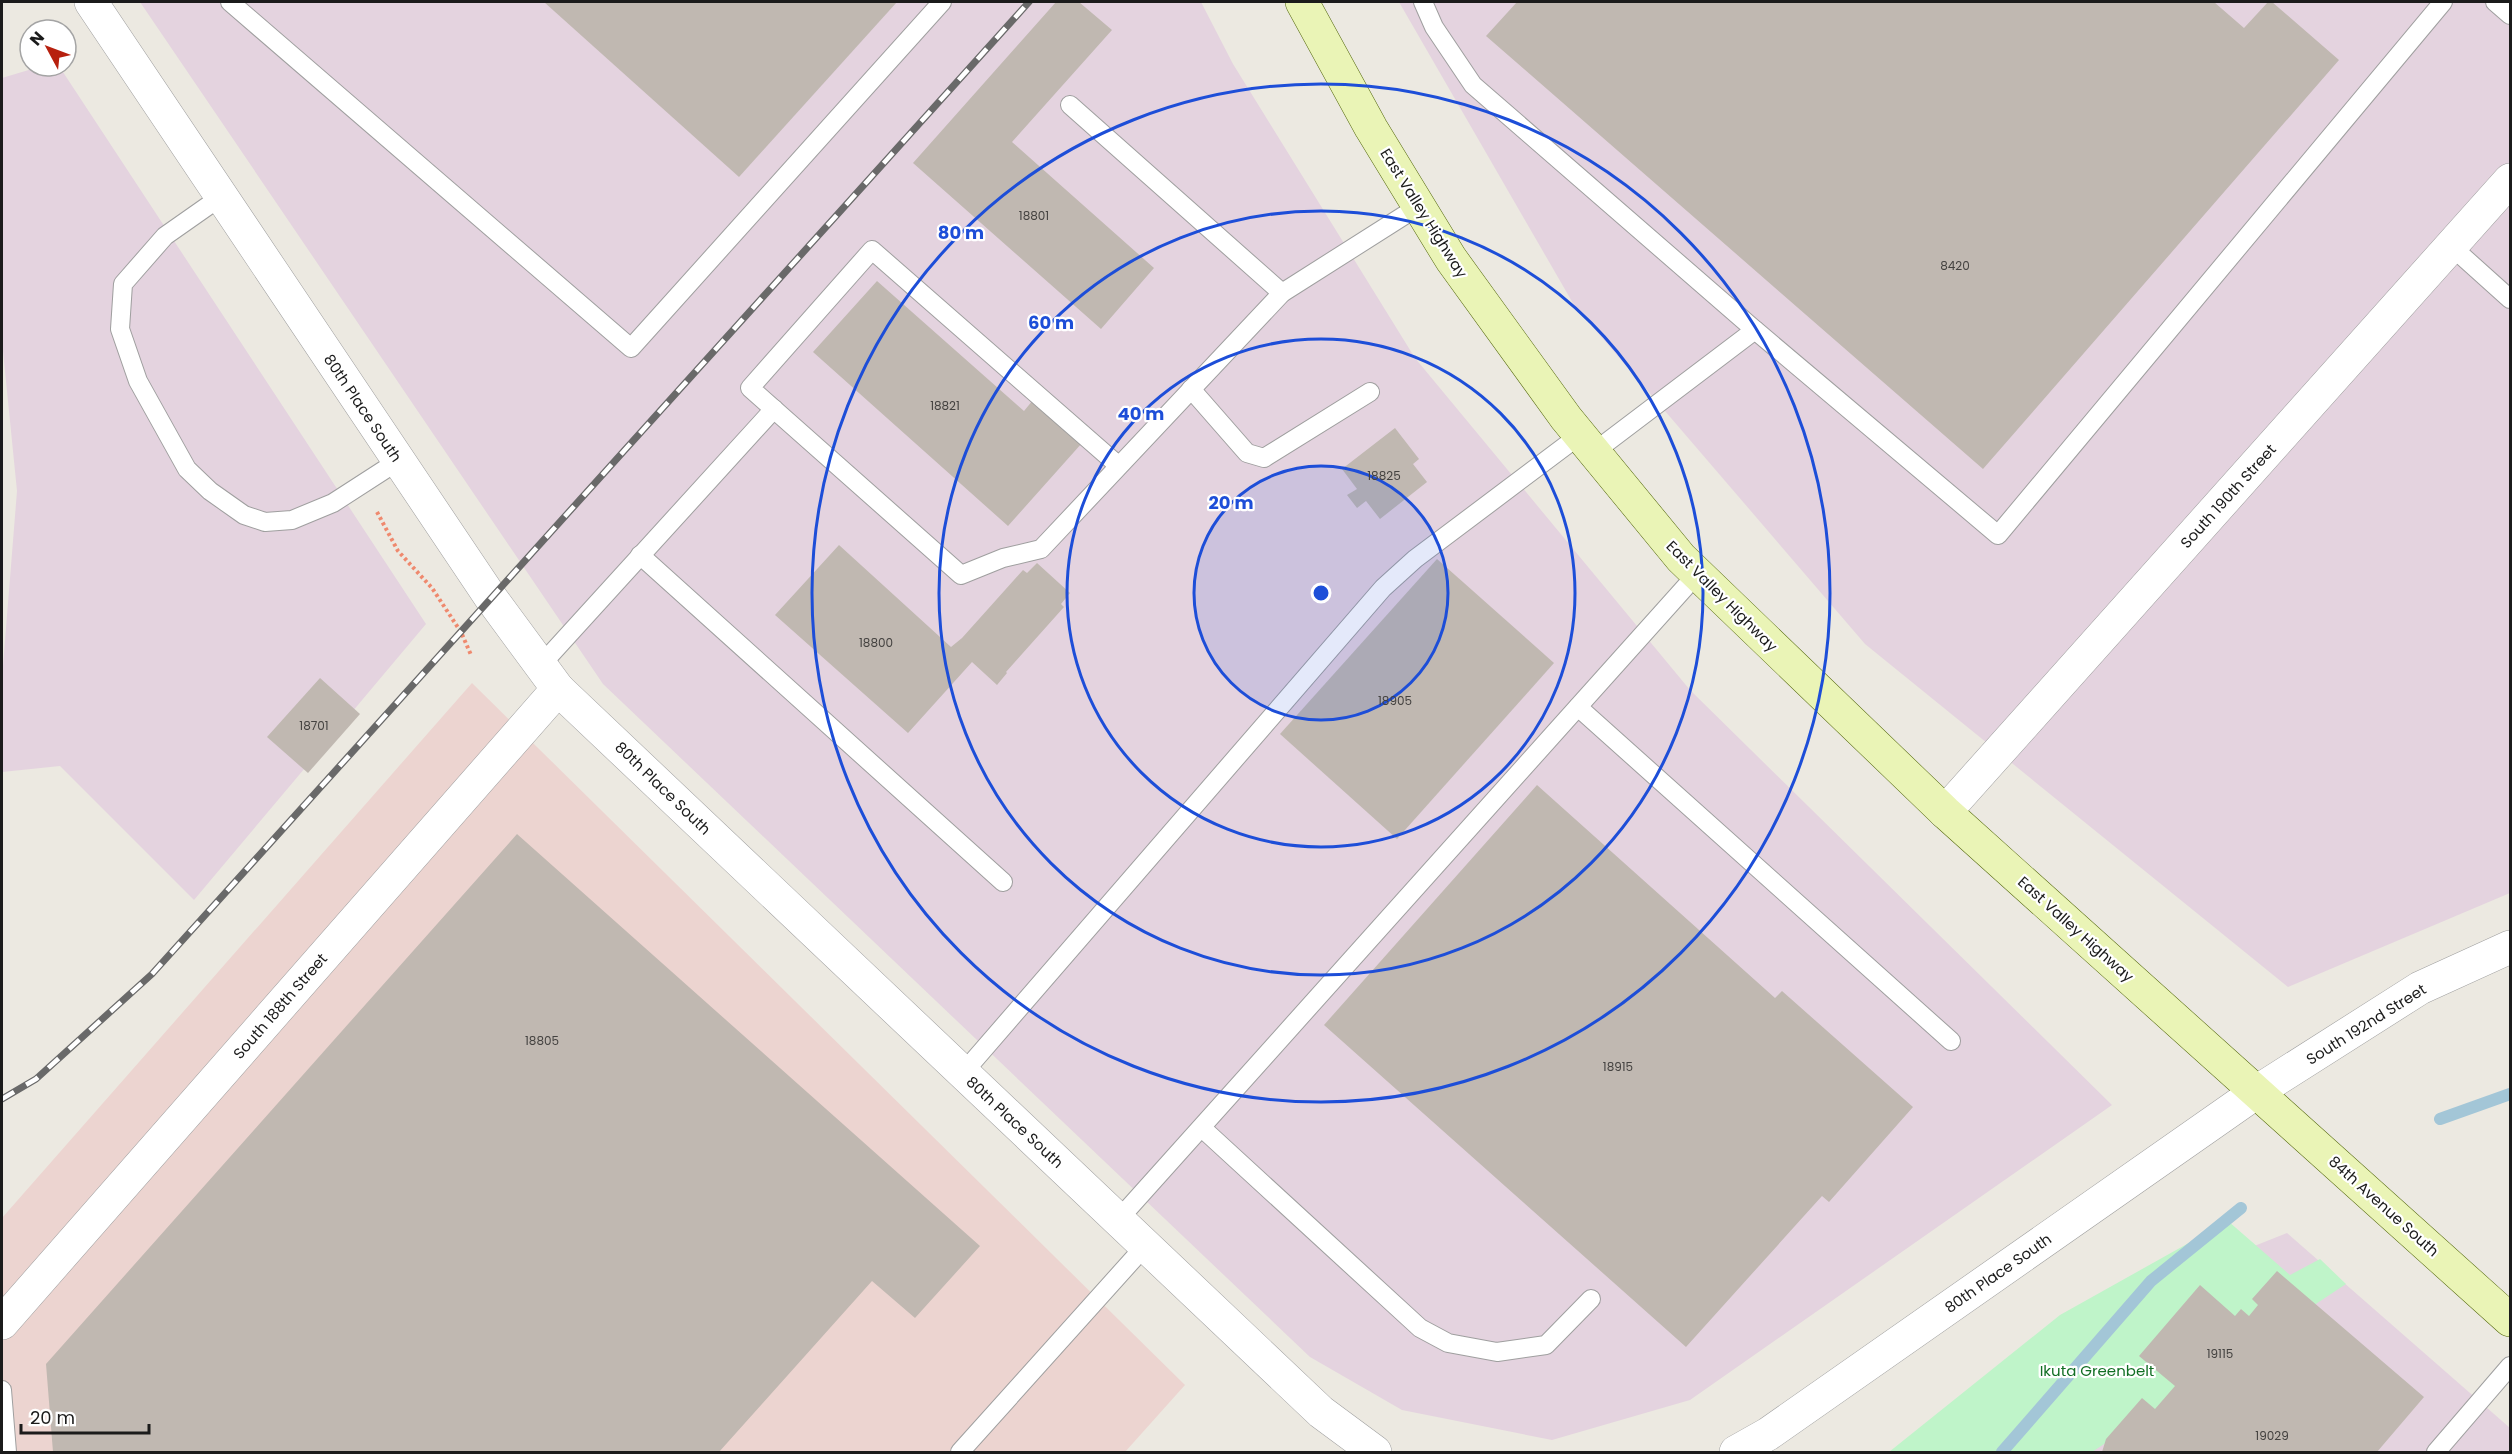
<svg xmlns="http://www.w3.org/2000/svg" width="2512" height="1454" viewBox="0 0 2512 1454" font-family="Poppins,sans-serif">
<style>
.commercial{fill:#ecd4d0}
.industrial{fill:#e4d3df}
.park{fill:#bff4c9}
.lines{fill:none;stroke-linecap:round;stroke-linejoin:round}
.stream{stroke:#a3c6d7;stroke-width:12}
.building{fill:#c0b8b1}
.lane-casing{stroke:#9f9f9f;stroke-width:20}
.street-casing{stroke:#9f9f9f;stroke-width:34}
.secondary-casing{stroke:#53670c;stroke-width:34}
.path{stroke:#ef896e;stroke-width:4;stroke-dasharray:3 3;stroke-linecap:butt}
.lane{stroke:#fff;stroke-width:18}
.street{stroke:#fff;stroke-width:33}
.secondary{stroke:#eaf4b6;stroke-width:33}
.rail-casing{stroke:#696969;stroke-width:7}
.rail{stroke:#fff;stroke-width:4.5;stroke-dasharray:14;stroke-linecap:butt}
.ring{fill:none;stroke:#1d4ed8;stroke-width:3}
.labels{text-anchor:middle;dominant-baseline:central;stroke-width:4.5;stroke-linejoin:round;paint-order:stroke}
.number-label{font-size:12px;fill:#444240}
.street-label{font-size:15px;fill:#1b1b1b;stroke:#fff}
.park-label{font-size:15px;fill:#126f24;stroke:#fff}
.centre{fill:#1d4ed8;stroke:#fff;stroke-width:3}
.ring-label{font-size:18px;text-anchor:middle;font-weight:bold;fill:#1d4ed8;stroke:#fff;stroke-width:4.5;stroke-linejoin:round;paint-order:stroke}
</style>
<rect width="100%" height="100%" fill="#ece9e1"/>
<polygon class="commercial" points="472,683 1185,1385 1125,1452 2,1452 2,1218"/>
<g class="industrial">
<polygon points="140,2 1201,2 1233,64 1415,358 1690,690 2112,1105 1690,1400 1552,1440 1402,1410 1310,1357 603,684"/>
<polygon points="1399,2 2510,2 2510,893 2288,987 1865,644 1574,305"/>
<polygon points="42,66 59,66 426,624 194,900 60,766 2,772 2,678 17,491 2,341 2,78"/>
<polygon points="2287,1233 2510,1428 2510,1452 2031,1452 2194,1270"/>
</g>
<polygon class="park" points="2228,1221 2290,1275 2320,1259 2346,1284 2092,1452 1889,1452 2060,1315"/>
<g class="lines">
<g class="stream">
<polyline points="2440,1119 2510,1094"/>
<polyline points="2002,1452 2151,1281 2241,1208"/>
</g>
</g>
<g class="building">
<polygon points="544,2 897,2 739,177"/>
<polygon points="1056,2 1079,2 1112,30 1012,142 1154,268 1101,329 913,163"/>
<polygon points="1517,2 2214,2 2244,28 2268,2 2272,2 2339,60 1983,469 1486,36"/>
<polygon points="877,281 1024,411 1033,400 1082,443 1008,526 813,352"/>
<polygon points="1395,428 1419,459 1413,464 1427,482 1380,519 1366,501 1357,508 1347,495 1357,489 1342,469"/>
<polygon points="839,545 951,647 962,638 1023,570 1027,573 1037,563 1070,593 1061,604 1064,607 1006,672 1007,673 997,685 972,662 908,733 775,615"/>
<polygon points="1437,559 1554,663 1397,839 1280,734"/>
<polygon points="320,678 360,714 308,773 267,737"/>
<polygon points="1537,785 1775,998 1782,991 1913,1107 1829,1202 1822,1196 1686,1347 1324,1025"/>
<polygon points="517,834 980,1246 915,1318 872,1281 719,1452 53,1452 46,1364"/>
<polygon points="2277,1271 2424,1397 2377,1452 2102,1452 2106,1439 2142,1398 2155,1409 2175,1386 2139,1356 2200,1285 2235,1316 2241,1309 2249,1316 2258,1305 2252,1299"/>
</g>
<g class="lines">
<defs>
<g id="lane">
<polyline points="230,2 631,348 942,2"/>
<polyline points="1423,2 1434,27 1473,85 1755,330"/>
<polyline points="2495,2 2510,15"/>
<polyline points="1070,105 1282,293"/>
<polyline points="222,196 165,236 123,284 120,329 138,381 187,469 210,491 244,515 265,522 292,520 333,503 398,461"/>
<polyline points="2451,246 2510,299"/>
<polyline points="1191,389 1247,453 1264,458 1370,392"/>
<polyline points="1594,452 1755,330 1998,535 2443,2"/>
<polyline points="1119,466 872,250 750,388 961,575 1003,558 1041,549 1282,293 1419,206"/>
<polyline points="640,555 1003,882"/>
<polyline points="541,665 774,409"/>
<polyline points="1578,707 1951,1041"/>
<polyline points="963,1073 1383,588 1415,559 1580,435"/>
<polyline points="1202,1128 1420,1328 1448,1343 1497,1352 1546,1345 1591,1299"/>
<polyline points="1118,1220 1697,574"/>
<polyline points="2,1390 7,1452"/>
<polyline points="960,1452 1145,1246"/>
<polyline points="2436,1452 2510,1366"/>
</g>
<g id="street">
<polyline points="91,2 491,598 558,689 1321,1412 1375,1452"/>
<polyline points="1945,812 2510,180"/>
<polyline points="2,1323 558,689"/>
<polyline points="1736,1452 1768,1434 2258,1091 2420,988 2510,947"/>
</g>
<polyline id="secondary" points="1302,2 1371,128 1451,259 1566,418 1681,558 1945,812 2510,1320"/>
</defs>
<use href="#lane" class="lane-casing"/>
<use href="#street" class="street-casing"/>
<use href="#secondary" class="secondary-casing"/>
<polyline class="path" points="377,512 398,551 432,588 461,632 471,655"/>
<use href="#lane" class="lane"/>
<use href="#street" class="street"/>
<use href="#secondary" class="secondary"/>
<defs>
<polyline id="rail" points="2,1099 36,1079 152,974 1029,2"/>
</defs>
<use href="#rail" class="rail-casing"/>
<use href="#rail" class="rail"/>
</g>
<circle cx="1321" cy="593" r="127" fill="#1d4ed8" fill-opacity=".12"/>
<g class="ring">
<circle cx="1321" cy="593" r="127"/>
<circle cx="1321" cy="593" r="254"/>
<circle cx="1321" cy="593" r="382"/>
<circle cx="1321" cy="593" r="509"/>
</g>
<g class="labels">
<g class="number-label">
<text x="1034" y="215">18801</text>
<text x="1955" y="265">8420</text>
<text x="945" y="405">18821</text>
<text x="1384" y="475">18825</text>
<text x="876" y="642">18800</text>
<text x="1395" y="700">18905</text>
<text x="314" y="725">18701</text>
<text x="542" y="1040">18805</text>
<text x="1618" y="1066">18915</text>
<text x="2220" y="1353">19115</text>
<text x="2272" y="1435">19029</text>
</g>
<g class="street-label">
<text transform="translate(1424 213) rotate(58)">East Valley Highway</text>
<text transform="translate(363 408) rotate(56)">80th Place South</text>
<text transform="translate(2228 496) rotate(-48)">South 190th Street</text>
<text transform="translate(1722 596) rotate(45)">East Valley Highway</text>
<text transform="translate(663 788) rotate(44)">80th Place South</text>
<text transform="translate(2076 929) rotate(42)">East Valley Highway</text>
<text transform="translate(280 1006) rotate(-49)">South 188th Street</text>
<text transform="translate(2366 1024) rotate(-32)">South 192nd Street</text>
<text transform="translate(1015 1122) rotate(43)">80th Place South</text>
<text transform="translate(2384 1206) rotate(42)">84th Avenue South</text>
<text transform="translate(1998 1273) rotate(-35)">80th Place South</text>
</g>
<g class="park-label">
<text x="2097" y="1370">Ikuta Greenbelt</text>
</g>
</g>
<circle cx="1321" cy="593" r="9" class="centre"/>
<g class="ring-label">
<text x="961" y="239">80 m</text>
<text x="1051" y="329">60 m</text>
<text x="1141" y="420">40 m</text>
<text x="1231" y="509">20 m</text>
</g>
<rect width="2512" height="1454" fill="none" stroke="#1b1b1b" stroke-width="6"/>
<g transform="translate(48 48) rotate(311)"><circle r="28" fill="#ffffff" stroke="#a4a4a4" stroke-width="1.5"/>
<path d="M0-4.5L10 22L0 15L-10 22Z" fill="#b7200e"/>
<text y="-9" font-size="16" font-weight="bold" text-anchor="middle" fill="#1b1b1b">N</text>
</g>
<path d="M21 1424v9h128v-9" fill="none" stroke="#1b1b1b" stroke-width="3"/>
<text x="30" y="1424" font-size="18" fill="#1b1b1b" stroke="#ffffff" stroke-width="4.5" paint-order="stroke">20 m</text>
</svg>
